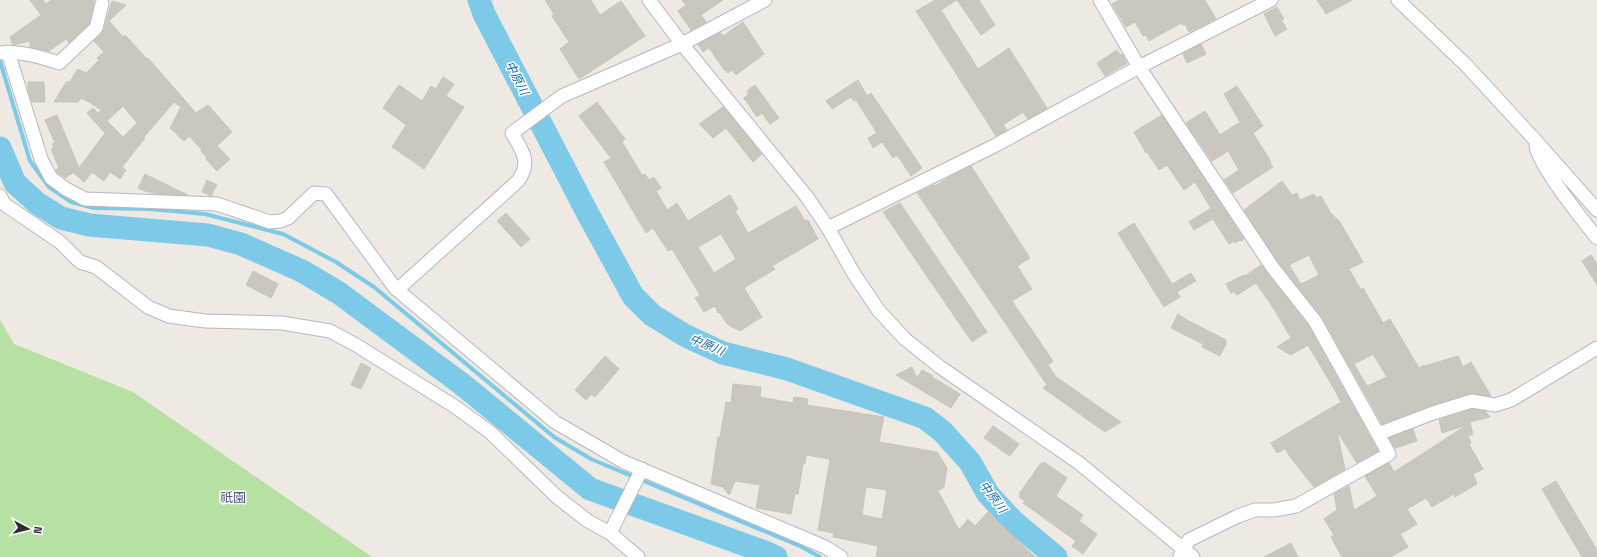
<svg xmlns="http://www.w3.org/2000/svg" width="1597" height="557" viewBox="0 0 1597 557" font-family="'Space Grotesk','Noto Sans JP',sans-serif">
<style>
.green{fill:#b6e1a2}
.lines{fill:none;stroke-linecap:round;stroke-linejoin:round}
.stream{stroke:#7ccae8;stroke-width:4}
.river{stroke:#7ccae8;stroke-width:23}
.building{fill:#cac7bf;stroke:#cac5bb;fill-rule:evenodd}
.minor-casing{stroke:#b5b7c0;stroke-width:15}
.minor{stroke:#fff;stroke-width:13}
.labels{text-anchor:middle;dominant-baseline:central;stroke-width:3;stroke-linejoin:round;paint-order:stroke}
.water-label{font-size:12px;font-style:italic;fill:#166a99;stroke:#fff}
.quarter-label{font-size:13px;fill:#50577d;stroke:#fff}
</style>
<rect width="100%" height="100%" fill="#eee9e2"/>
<polygon class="green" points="0,320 14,344 133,392 372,557 0,557"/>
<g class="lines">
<polyline class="stream" points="0,61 30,161 49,187 71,202 94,208 149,209 205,214 283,234 336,262 374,287 554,437 591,459 800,546 820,557"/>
<g class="river">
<polyline points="479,0 484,14 588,214 633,296 652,315 686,336 723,353 787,369 925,418 942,431 970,462 988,494 1013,521 1056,557"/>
<polyline points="0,148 15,183 37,203 61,218 89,225 208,235 241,244 302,271 339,293 463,385 590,489 765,552 776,557"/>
</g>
</g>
<g class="building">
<polygon points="30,0 43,0 46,4 51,0 93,0 94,2 89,24 69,43 66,39 49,51 30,47 30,41 13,45 10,37 41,15"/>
<polygon points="545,0 591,0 600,15 621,1 645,36 579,79 560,49 569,42 552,16 554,14"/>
<polygon points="682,0 723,0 701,15 706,22 691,30 678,11 686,5"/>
<polygon points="935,0 957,0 941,10 978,69 1009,48 1047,108 1028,119 1023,112 1003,125 1007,130 996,136 916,11"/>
<polygon points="957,0 979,0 995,25 981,35"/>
<polygon points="1119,0 1205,0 1216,19 1189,32 1185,24 1182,25 1181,23 1149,41 1146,35 1143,36 1135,22 1126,27 1112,4"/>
<polygon points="1317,0 1352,0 1326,14"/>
<path d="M112,1L126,5L109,21L123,37L125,35L147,59L148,58L196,113L208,105L232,132L217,146L230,159L217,171L206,159L207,158L201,151L202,150L189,136L184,141L170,128L181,107L174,102L144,137L145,138L122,167L126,170L120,179L110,172L104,181L92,172L84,182L74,173L76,171L65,178L57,172L56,170L59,168L51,149L54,148L52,144L55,143L45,120L57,115L79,168L105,133L87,113L93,108L98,113L101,110L89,102L81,98L78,102H54L67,81L69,83L78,69L86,73L99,60L97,58L104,52L94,41L104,30ZM123,106L137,123L123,137L107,121Z"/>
<polygon points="1277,7 1284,19 1281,20 1287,29 1275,36 1264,14"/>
<polygon points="743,22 764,54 736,75 732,70 728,73 726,70 725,71 709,48 703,52 698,44 717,34 721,33 723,36"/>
<polygon points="1201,44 1206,54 1187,63 1183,54"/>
<polygon points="1117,50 1120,55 1122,54 1127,63 1105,76 1097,63"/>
<polygon points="443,77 454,84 446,96 464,107 424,169 392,147 406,125 383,108 399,85 422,101 431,86 436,89"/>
<polygon points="858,80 867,96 871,93 922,168 911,176 897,155 893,158 882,142 873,148 868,138 877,133 856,100 854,101 851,97 832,109 826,101"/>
<polygon points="28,82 44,82 45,102 32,102 28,90"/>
<polygon points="755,85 779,118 770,124 762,113 757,117 744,98 748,95 748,90"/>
<polygon points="1237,86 1263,126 1253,133 1271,162 1270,163 1273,167 1233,193 1224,180 1239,170 1228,151 1212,161 1186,123 1205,111 1220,135 1240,122 1224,94"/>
<path d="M597,102L625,139L622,142L642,175L645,174L649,180L654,177L661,188L656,191L667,210L677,203L688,221L730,195L738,209L735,211L748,233L796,206L805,221L808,220L818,239L772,266L775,269L744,288L762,317L740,331L727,324L720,313H718L715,306L704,312L695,298L700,295L672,249L668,251L653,228L646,233L604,162L611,158L579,116ZM721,234L736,259L714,273L698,247Z"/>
<polygon points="723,107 762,154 753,162 726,128 713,138 699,124"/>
<polygon points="1162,115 1244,239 1242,241 1240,240 1235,243 1234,241 1229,244 1213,219 1194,230 1189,222 1211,208 1195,182 1184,190 1167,165 1159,170 1147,152 1146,153 1134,132"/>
<polygon points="971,166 1030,258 1017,266 1032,289 1012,301 1053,361 1048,365 1056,377 1121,422 1105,432 1043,388 1047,385 917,193 934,185 935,186 948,178"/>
<polygon points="145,174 159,181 188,195 158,194 145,191 138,188"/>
<polygon points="207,180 217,185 211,196 202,192"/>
<path d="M1282,181L1292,195L1297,193L1300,200L1314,194L1316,198L1321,196L1330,212L1340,222L1363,262L1349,269L1361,290L1363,288L1383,323L1390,319L1419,368L1424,365L1425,366L1458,356L1463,367L1471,362L1491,396L1470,393L1430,406L1382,424L1322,317L1279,263L1244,210ZM1309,255L1319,275L1301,284L1289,265ZM1373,354L1387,377L1367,386L1354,364Z"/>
<polygon points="900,203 987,332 972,342 883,212"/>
<polygon points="506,213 530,239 521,247 497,221"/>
<polygon points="1134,223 1172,284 1191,273 1196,281 1177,292 1180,297 1164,307 1118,233"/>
<polygon points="1591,255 1597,264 1597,285 1582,261"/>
<polygon points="1261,265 1308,325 1378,451 1357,463 1337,431 1345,469 1314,487 1291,458 1285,449 1277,453 1271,443 1341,402 1333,387 1308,345 1291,355 1277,347 1291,338 1274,309 1256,283 1237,295 1234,291 1231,293 1226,284 1244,275 1245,276"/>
<polygon points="253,271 278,284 271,298 246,285"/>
<polygon points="1178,314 1187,320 1226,340 1226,344 1220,356 1202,347 1203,344 1171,328"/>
<polygon points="605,356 619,369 595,397 591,394 586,400 575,390"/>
<polygon points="361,363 371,368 361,389 351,385"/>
<polygon points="912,367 917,378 922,370 933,376 932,377 960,394 951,408 896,375"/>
<path d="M733,384L761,387L760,397L793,403L794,397L808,399L807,405L884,417L879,442L937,452L947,468L944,487L938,491L959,530L968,519L975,526L988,512L1035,557H876L878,546L833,537L834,533L818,530L830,459L806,455L805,464H803L798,494H795L791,514L756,508L760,485L735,481L729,495L723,487L711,484L718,437H720L726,402L731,403ZM866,487L887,490L882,519L862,515Z"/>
<polygon points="1473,409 1485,411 1490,417 1470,422 1473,435 1468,435 1471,443 1469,444 1483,469 1473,474 1477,484 1455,497 1454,494 1432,507 1426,498 1407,509 1417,524 1400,534 1408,547 1391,557 1342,557 1331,537 1334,535 1324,519 1337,510 1334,494 1349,486 1354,510 1377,496 1365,476 1389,463 1394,472 1467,425 1442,433 1439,420"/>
<polygon points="993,426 1019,444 1010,456 984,438"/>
<polygon points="1413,429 1417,441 1395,448 1389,438"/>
<polygon points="1044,462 1067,478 1056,496 1083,515 1079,521 1097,534 1083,554 1072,546 1076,541 1023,503 1025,501 1019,497 1021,494 1019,494 1041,463 1043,464"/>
<polygon points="1556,481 1597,550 1597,557 1582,557 1542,489"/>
<polygon points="1291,543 1298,557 1264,557"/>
</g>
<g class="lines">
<defs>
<g id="minor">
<polyline points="649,0 682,44 807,197 828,228 854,274 879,311 905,339 940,367 1079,463 1193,557"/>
<polyline points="1100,0 1139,67 1273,268 1315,321 1389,454 1296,506 1274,510 1255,510 1238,516 1189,540 1180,556"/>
<polyline points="1398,0 1466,65 1535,140 1597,210"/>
<polyline points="8,52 41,159 51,178 66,189 85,199 217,204 270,222 280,221 288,218 314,193 326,194 395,288 555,422 624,462 792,533 825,547 841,557"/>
<path d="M2,53C21,51 41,57 59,63L96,28L102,4"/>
<path d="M1536,146C1538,164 1583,221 1597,238"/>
<polyline points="0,196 4,204 60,242 80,262 96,267 148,307 169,316 205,321 282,323 330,331 356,345 454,406 490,432 557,497 588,521 610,533 638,557"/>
<polyline points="828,228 996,145 1139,67 1271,0"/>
<path d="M397,290L518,181C532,161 522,151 512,133L562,96L682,44L765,0"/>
<polyline points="1378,434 1433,413 1472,401 1495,405 1511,400 1597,348"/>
<polyline points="610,533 642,469"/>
</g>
</defs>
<use href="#minor" class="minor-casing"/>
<use href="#minor" class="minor"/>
</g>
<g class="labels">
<g class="water-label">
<text transform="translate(517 78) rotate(63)">中原川</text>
<text transform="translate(707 345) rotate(23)">中原川</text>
<text transform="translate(993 497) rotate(53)">中原川</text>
</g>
<g class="quarter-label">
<text x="233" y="497">祇園</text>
</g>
</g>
<g transform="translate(28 529) rotate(97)" stroke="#ffffff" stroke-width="3" paint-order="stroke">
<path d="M0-3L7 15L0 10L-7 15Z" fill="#2e2e2e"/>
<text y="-6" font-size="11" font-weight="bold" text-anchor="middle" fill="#2e2e2e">N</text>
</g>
</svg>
